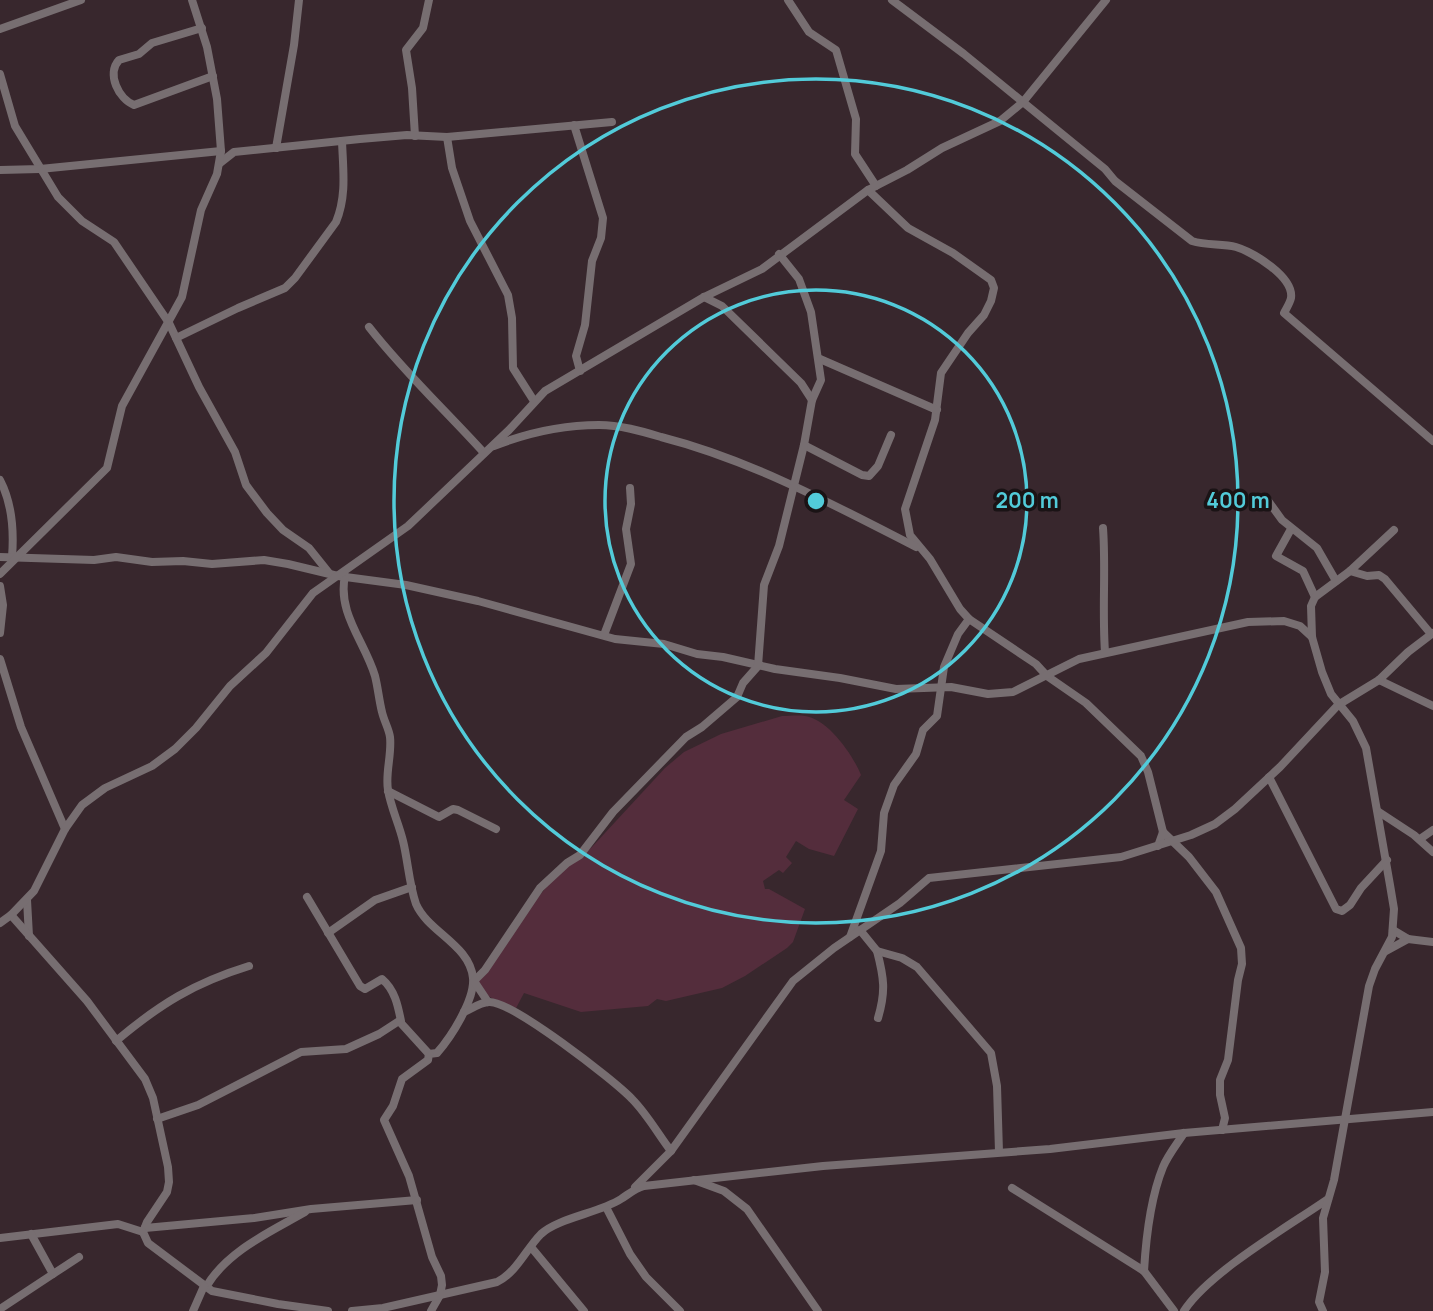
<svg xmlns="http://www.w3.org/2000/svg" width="1433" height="1311" viewBox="0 0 1433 1311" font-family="Manrope,sans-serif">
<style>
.green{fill:#542d3c}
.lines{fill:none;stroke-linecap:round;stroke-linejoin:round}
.minor{stroke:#776e71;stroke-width:8}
.ring{fill:none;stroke:#52cbd9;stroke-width:3.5}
.centre{fill:#52cbd9;stroke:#1a1315;stroke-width:3.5}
.ring-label{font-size:21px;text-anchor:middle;font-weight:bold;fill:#52cbd9;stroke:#1a1315;stroke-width:7;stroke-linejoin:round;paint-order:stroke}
</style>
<rect width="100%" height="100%" fill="#38272d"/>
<path class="green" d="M782,716C789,716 798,715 805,716C828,719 853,755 861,775L844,800L858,809L834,856L809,849L796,841L786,857L792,863L783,873L779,870L763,881L765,889H769L805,909L793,942L787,948L745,976L722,988L666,1001L657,999L648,1006L581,1012L524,993L515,1010C500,1003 481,996 477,979L512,923L535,901L558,873L592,847L665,768L684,752L721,734Z"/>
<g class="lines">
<g class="minor">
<polyline points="788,0 809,32 836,50 856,119 855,154 876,186"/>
<path d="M892,0L964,54L1105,169L1115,181L1192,241C1207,246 1222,243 1236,247C1253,252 1294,277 1291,298C1290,303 1286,309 1284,313L1433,441"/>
<path d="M202,28L152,43L139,54L119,60C106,74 119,99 134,105L213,76"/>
<polyline points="0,29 81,0"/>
<polyline points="0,74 15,126 58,197 82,221 114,242 169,323 199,387 235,452 246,485 267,513 283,530 309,548 329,573"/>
<polyline points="574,125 603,218 601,238 592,261 585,325 576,356 580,371"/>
<polyline points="415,136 412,88 406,50 423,28 429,0"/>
<polyline points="447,137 452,168 470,221 508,295 512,318 513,368 534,401"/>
<polyline points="276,148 294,45 299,0"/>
<polyline points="220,163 234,152 360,139 407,135 447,137 612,122"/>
<polyline points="0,170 40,169 221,151"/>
<polyline points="868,190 908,228 953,253 991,280 994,288 991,301 984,315 968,333 941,373 935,420 905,509 910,535 930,559 960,609 969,619 1036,664 1047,676 1086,703 1141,756 1148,772 1163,832 1158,846"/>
<polyline points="704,297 722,306 801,383 812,400"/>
<path d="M369,327C404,372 446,411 484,453"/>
<path d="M176,338L238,308L285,288L295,278L336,222C347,196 343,169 342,141"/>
<polyline points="820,359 937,410"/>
<polyline points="804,445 862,475 869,476 878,466 891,435"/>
<path d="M494,446C527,433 563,425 599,425C620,425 641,431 661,437C751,460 834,505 916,547"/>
<path d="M0,480C12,503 14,532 12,557"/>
<polyline points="1269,502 1282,520 1317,548 1336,581"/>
<path d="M1103,528C1106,569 1102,610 1105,652"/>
<polyline points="1291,529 1276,556 1303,571 1315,597"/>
<polyline points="0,557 94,560 116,557 152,562 183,561 212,564 264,560 288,564 338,576 406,585 478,601 615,639 664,644 697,654 723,657 775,669 840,678 896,689 951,687 988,694 1013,692 1079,659 1248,622 1284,621 1300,626 1312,637"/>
<polyline points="1350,571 1367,576 1379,575 1385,579 1431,634"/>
<polyline points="0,574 107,468 122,406 182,297 201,210 217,174 221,151 217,99 207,47 192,0"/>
<path d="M345,576C337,613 365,642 375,676C378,688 379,700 382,712C384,721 389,729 390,737C392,755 385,773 388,790C391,808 399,824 403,841C408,861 409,884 416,904C428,932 470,945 473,978C475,1000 451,1037 437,1053L429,1054L428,1060L402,1079L393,1106L384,1120L409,1176L432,1257L441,1276L442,1285L440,1295L431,1311"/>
<polyline points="0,586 3,605 0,633"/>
<polyline points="604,635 631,564 626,529 631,504 630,488"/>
<polyline points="0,659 21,727 65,829"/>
<polyline points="1379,680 1433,706"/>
<polyline points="1269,777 1336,909 1342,911 1350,905 1361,888 1387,860"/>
<polyline points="388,791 439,817 453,809 458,810 496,829"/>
<polyline points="1379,812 1414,835 1433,852"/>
<polyline points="1163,832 1189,857 1216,892 1241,948 1242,964 1238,980 1228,1060 1220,1080 1220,1095 1225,1118 1222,1130"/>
<polyline points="1420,839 1433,830"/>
<path d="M307,897L360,986L365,989L382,979C395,990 398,1006 401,1021"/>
<polyline points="27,900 29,936"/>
<polyline points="11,915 87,1001 145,1079 153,1098 168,1167 169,1182 167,1192 147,1222 143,1232 148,1243 212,1291 278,1304 328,1311"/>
<polyline points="0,923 11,915 34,891 65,829 82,805 105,788 152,766 175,749 196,728 230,686 266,653 313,593 408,526 509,430 545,391 704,297 762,269 868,190 907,170 942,148 1000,121 1023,102 1106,0"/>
<polyline points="860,930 877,951 902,958 917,967 991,1053 997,1086 999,1152"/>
<polyline points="1393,930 1408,939 1433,942"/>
<polyline points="328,933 375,900 412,887"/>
<polyline points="850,937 881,851 884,813 894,785 916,754 923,730 937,716 944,667 958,634 969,619"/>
<path d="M877,951C884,978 886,991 878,1018"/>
<polyline points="1386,951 1408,939"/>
<polyline points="488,1002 474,981 485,970 540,888 567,863 580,855 613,812 686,737 702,727 737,697 743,683 758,666 764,585 779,546 804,445 812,400 821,380 811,312 799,279 779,254"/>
<path d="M464,1012C471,1009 481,1002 489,1002C512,1001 614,1080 632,1099C647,1114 658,1134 671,1151"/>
<path d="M116,1041C160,1004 194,983 249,966"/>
<polyline points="157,1119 198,1105 301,1052 346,1049 379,1034 399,1021 429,1054"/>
<polyline points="694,1180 724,1191 747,1209 818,1311"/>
<polyline points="635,1187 671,1151 793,981 834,948 900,903 929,878 1121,857 1191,835 1215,824 1235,809 1280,767 1338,705 1379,680 1408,652 1433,633"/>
<polyline points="1012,1188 1144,1271 1174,1311"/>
<polyline points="606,1207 630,1254 646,1277 680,1311"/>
<polyline points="145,1228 254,1218 311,1209 417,1200"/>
<polyline points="0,1238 118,1224 143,1232"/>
<polyline points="531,1247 584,1311"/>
<path d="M1144,1271C1146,1237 1150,1199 1163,1167C1168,1155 1177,1144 1184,1133"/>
<polyline points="53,1274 79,1257"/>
<path d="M206,1287C227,1251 270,1232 305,1212"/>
<polyline points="0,1309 53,1274 31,1234"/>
<polyline points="193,1311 204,1286"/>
<path d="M352,1311L383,1308L497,1282C517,1272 526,1249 541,1234C558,1218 599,1213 621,1199C629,1194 634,1189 644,1186L823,1166L1050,1149L1184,1133L1433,1112"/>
<path d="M1184,1311C1208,1273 1289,1226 1328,1199"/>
<polyline points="1323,1311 1319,1302 1325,1272 1323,1218 1334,1180 1369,986 1375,969 1392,937 1394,909 1390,885 1366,748 1353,721 1331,694 1322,672 1312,637 1311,606 1315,597 1350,571 1394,530"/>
</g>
</g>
<g class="ring">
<circle cx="816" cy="501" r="211"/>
<circle cx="816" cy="501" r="422"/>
</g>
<circle cx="816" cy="501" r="10" class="centre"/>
<g class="ring-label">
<text x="1027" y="508">200 m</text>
<text x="1238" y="508">400 m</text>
</g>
</svg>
